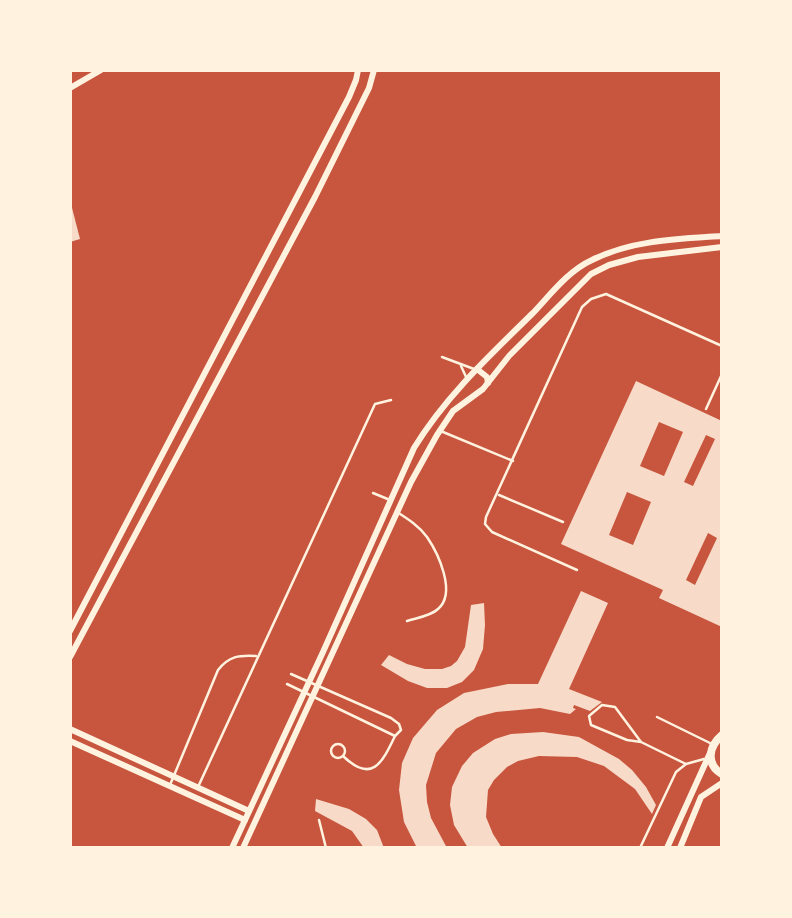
<svg xmlns="http://www.w3.org/2000/svg" width="792" height="918" viewBox="0 0 792 918" font-family="Bitter,serif">
<style>
.building{fill:#f7dbc8;fill-rule:evenodd}
.lines{fill:none;stroke-linecap:round;stroke-linejoin:round}
.service{stroke:#fff3e0;stroke-width:2.5}
.tertiary{stroke:#fff3e0;stroke-width:6}
.secondary{stroke:#fff3e0;stroke-width:6}
.trunk{stroke:#fff3e0;stroke-width:8}
</style>
<rect width="100%" height="100%" fill="#c8553d"/>
<g class="building">
<polygon points="70,200 80,239 70,242"/>
<path d="M636,381L722,421V627L659,598L663,590L561,544ZM659,422L683,432L664,476L640,466ZM706,435L715,439L693,486L684,482ZM627,492L651,502L633,545L609,535ZM708,533L717,538L695,585L686,580Z"/>
<polygon points="581,591 608,603 569,689 602,702 590,711 574,705 573,708 576,709 570,714 540,708 496,712 477,717 456,729 436,753 426,785 427,802 431,818 447,848 417,848 404,822 399,790 402,763 413,738 437,710 464,693 508,684 538,684"/>
<polygon points="484,603 485,625 483,649 474,670 462,682 447,688 427,688 408,681 381,665 389,655 407,664 425,669 442,669 451,666 457,661 465,647 471,605"/>
<polygon points="543,732 579,737 619,759 632,770 646,787 656,805 652,814 635,789 604,766 577,757 539,756 518,761 507,767 494,780 488,790 486,817 493,834 502,848 468,848 454,825 450,805 452,787 462,766 473,753 495,739 511,734"/>
<polygon points="316,799 349,809 366,819 377,830 384,848 364,848 352,831 315,811"/>
</g>
<g class="lines">
<g class="service">
<polyline points="442,357 474,369"/>
<polyline points="461,366 467,379"/>
<polyline points="706,409 722,374"/>
<polyline points="443,432 513,461"/>
<polyline points="373,493 390,500"/>
<polyline points="499,495 563,522"/>
<path d="M397,512C408,519 419,526 427,537C438,553 457,593 438,609C431,616 416,618 407,621"/>
<polyline points="577,570 492,532 485,524 486,517 582,307 591,299 606,294 722,346"/>
<polyline points="287,684 395,736 401,730 399,724 391,718 291,674"/>
<polyline points="657,717 712,744"/>
<polyline points="641,742 627,740 591,725 589,716 602,705 615,707 641,742 686,764"/>
<circle cx="338" cy="751" r="7"/>
<path d="M343,756C372,784 382,763 395,736"/>
<path d="M170,785L218,670C229,656 239,655 256,656"/>
<polyline points="198,787 375,404 391,400"/>
<polyline points="319,820 326,848"/>
<polyline points="640,848 676,772 686,764 704,759"/>
</g>
<g class="tertiary">
<polyline points="477,369 487,377 488,383"/>
<polyline points="70,631 349,97 356,80 358,70"/>
<polyline points="70,657 315,197 369,88 374,70"/>
<polyline points="70,729 249,811"/>
<polyline points="70,741 245,820"/>
<path d="M232,848L323,652L414,448C445,397 490,355 533,313C551,294 568,271 592,260C632,240 678,239 722,236"/>
<polyline points="243,848 411,482 437,435 453,411 483,389 509,356 591,274 609,265 638,257 722,247"/>
<polyline points="667,848 710,753"/>
<polyline points="680,848 701,797 722,783"/>
</g>
<polyline class="secondary" points="70,88 101,70"/>
<path class="trunk" d="M722,735C709,746 705,764 722,774"/>
</g>
<rect width="792" height="918" fill="none" stroke="#fff3e0" stroke-width="144"/>
</svg>
